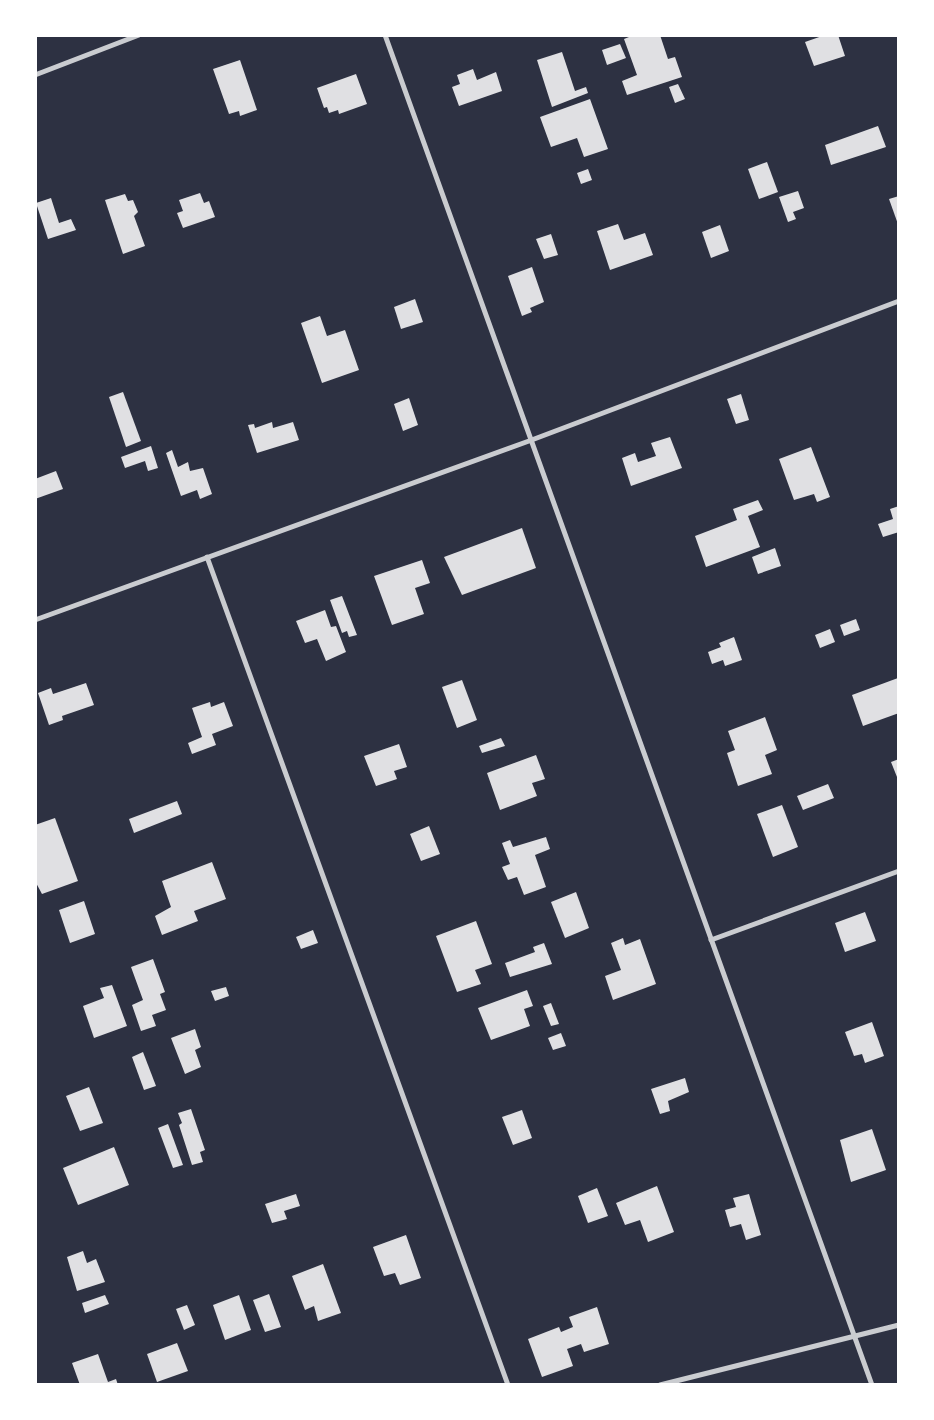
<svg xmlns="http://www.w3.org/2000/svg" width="934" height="1420" viewBox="0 0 934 1420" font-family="'Nunito Sans',sans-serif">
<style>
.building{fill:#e0e0e3}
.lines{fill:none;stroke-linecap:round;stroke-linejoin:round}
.service{stroke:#caccd0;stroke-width:5}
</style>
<rect width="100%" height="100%" fill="#2d3142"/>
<g class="building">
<polygon points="634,35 660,35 668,59 675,57 682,77 627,95 622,81 637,75 624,39"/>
<polygon points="825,35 838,35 845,56 814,66 805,42"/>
<polygon points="620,44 626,58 607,65 602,50"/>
<polygon points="562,52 575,91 586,87 588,93 552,107 537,60"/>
<polygon points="240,60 257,110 240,116 239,111 229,114 213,69"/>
<polygon points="473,69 477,80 496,72 502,91 459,106 452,87 460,84 457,75"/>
<polygon points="356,74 367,104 339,114 338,110 329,113 327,107 324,108 317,88"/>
<polygon points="678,84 685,99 675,103 669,87"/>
<polygon points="590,99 608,149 584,157 577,138 551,147 540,117"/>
<polygon points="878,126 886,147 831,165 825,145"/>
<polygon points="767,162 778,192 759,199 748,169"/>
<polygon points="588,169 592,180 581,184 577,173"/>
<polygon points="798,191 804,208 793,212 796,219 788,222 779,197"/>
<polygon points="200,193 204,203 209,201 215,217 183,228 177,213 183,211 179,200"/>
<polygon points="125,194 128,201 133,200 138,212 134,216 145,246 123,254 105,200"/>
<polygon points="899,196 899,227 889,199"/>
<polygon points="51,198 59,223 71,219 76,230 48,239 36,203"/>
<polygon points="618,224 624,240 645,233 653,255 610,270 597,231"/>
<polygon points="720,225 729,251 711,258 702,232"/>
<polygon points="551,234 558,255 544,259 536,239"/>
<polygon points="532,267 544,302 530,308 532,312 522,316 508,276"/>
<polygon points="415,299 423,322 401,329 394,307"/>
<polygon points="320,316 327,336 345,330 359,370 322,383 301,323"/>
<polygon points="123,392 141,441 126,447 109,397"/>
<polygon points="741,394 749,420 736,424 727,399"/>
<polygon points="409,398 418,425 403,431 394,404"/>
<polygon points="272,422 273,428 293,422 299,440 257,453 248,425 254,424 255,428"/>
<polygon points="670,437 682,468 631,486 622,458 635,453 638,462 656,456 651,443"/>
<polygon points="151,446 158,468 148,471 145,461 125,468 121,457"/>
<polygon points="811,447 830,497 817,502 814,494 794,500 779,459"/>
<polygon points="172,450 178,467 188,462 190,471 203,468 212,494 200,499 197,490 181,496 166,453"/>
<polygon points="56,471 63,489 35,499 35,479"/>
<polygon points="758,500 763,510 748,516 760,547 706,567 695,536 737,520 733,509"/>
<polygon points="899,506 899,532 883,537 878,524 893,519 890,509"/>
<polygon points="522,528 536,568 462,595 444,557"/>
<polygon points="775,548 781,566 758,574 752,557"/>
<polygon points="422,560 430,583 415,588 424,614 392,625 374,576"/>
<polygon points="342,596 357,635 349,637 347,631 342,633 330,600"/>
<polygon points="325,610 331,627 336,626 346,652 326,661 317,639 305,643 296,621"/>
<polygon points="856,619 860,630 844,636 840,625"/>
<polygon points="830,629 835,642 820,648 815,635"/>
<polygon points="734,637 742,660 725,666 723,660 712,664 708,652 721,647 719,643"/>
<polygon points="898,678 899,713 863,726 852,695"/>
<polygon points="462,680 477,720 457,728 442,687"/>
<polygon points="86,683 94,705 62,716 63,720 49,725 38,693 51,688 53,694"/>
<polygon points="210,702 211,707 224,702 233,726 212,734 216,745 192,754 188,743 202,737 192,708"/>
<polygon points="765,717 777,750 765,755 772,774 738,786 727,753 735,750 728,731"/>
<polygon points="501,738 505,746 482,753 479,746"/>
<polygon points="399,744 407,767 394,771 397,779 376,786 364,756"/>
<polygon points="536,755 545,779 532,783 537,796 500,810 487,773"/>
<polygon points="899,759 899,782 891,762"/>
<polygon points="828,784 834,798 803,810 797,796"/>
<polygon points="177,801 182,814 134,833 129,819"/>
<polygon points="782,805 798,847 773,857 757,814"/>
<polygon points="55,818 78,881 42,894 35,881 35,825"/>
<polygon points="429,826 440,854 421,861 410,834"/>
<polygon points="546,837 550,849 535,855 546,887 524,895 517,877 508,880 502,867 510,864 502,843 510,840 513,847"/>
<polygon points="212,862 226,899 194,911 198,921 162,935 155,916 171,907 162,881"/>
<polygon points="576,892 589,928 565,938 551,902"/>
<polygon points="84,901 95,934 70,943 59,910"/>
<polygon points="865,912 876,941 845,952 835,923"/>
<polygon points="476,921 492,964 475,970 481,984 457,992 436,936"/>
<polygon points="313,930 318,943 301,949 296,937"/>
<polygon points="623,938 625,945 640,939 656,984 613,1000 605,976 621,970 611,943"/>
<polygon points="544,943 552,964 510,977 505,963 535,952 533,947"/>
<polygon points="153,959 165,992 160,994 166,1010 152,1015 156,1026 141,1031 132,1005 143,1000 131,967"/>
<polygon points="112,985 127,1026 94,1038 83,1006 104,998 100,988"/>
<polygon points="226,987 229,996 215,1001 211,991"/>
<polygon points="527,990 533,1006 524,1009 530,1026 491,1040 478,1008"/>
<polygon points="551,1003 559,1024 551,1026 543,1006"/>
<polygon points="872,1022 884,1056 865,1063 862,1054 854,1056 845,1032"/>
<polygon points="195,1029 201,1047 195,1050 201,1067 185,1074 171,1038"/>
<polygon points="561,1033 566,1046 553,1050 548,1038"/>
<polygon points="143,1052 156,1086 144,1090 132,1057"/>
<polygon points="685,1078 689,1092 668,1101 670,1111 660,1114 651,1089"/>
<polygon points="89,1087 103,1123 80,1131 66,1096"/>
<polygon points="191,1109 205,1150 200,1152 203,1162 192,1165 179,1125 182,1123 178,1113"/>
<polygon points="522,1110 532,1138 513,1145 502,1117"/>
<polygon points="168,1124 183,1165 173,1168 158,1128"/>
<polygon points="872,1129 886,1170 851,1182 840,1140"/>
<polygon points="114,1147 129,1185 78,1205 63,1168"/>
<polygon points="657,1186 674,1232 648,1242 640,1220 625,1225 616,1203"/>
<polygon points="597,1188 608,1216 588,1223 578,1196"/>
<polygon points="296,1194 300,1206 284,1211 287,1219 272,1223 265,1204"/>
<polygon points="749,1194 761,1235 746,1240 741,1224 730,1227 725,1210 736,1207 733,1198"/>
<polygon points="406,1235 421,1278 400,1285 395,1273 384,1276 373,1247"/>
<polygon points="83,1251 87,1263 96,1259 105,1282 77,1291 67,1257"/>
<polygon points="323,1264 341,1313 318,1321 314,1306 305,1310 292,1276"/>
<polygon points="269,1294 281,1327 265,1332 253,1300"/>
<polygon points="105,1295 109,1304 85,1313 82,1303"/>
<polygon points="239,1295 251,1330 225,1340 213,1305"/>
<polygon points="187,1305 195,1325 184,1330 176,1309"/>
<polygon points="597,1307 609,1344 584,1352 581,1344 567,1349 573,1366 542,1377 528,1339 559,1327 561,1332 573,1327 569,1317"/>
<polygon points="177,1343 188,1371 157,1382 147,1354"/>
<polygon points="98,1354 108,1382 116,1379 118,1385 80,1385 72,1363"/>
</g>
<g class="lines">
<g class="service">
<polyline points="385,35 872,1385"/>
<polyline points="35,75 139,35"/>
<polyline points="207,557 508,1385"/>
<polyline points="35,620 529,441 899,301"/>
<polyline points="711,940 899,871"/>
<polyline points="660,1385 899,1325"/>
</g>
</g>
<rect width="934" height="1420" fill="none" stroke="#ffffff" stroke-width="74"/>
</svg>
